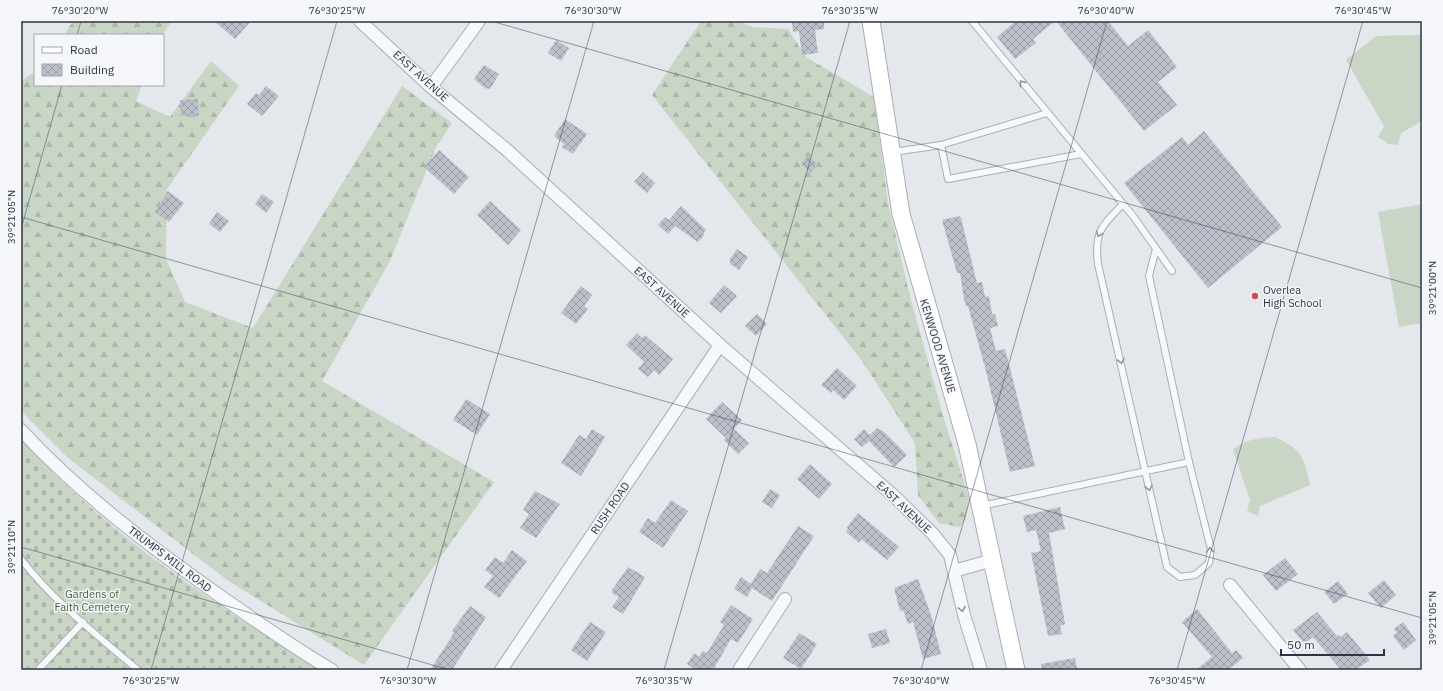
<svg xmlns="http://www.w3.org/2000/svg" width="1443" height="691" viewBox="0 0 1443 691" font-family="'IBM Plex Sans',sans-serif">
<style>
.forest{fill:url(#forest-firs)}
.cemetery{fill:url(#cemetery-stones)}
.pitch{fill:#c9d6c5}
.building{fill:url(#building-cross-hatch)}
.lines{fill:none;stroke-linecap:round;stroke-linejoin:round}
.lane-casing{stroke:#a9aeb7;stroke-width:8}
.street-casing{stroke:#a9aeb7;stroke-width:14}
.secondary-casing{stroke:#a9aeb7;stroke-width:19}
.lane{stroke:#f7f8fa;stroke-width:6}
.street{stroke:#f7f8fa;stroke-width:12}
.secondary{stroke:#fff;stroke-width:17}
.oneway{stroke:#9196a0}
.ticks{fill:none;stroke:#2b3445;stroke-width:1;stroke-opacity:0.45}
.poi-dot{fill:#d1495b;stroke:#f4f6f9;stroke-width:1.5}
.labels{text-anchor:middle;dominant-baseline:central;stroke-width:3;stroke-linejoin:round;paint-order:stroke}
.street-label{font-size:11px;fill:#2b3445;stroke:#f4f6f9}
.poi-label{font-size:11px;fill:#2b3445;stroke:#f4f6f9;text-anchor:start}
.park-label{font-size:11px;fill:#3f6138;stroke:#f4f6f9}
.neatline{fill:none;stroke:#2b3445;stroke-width:1.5}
.ticks-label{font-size:10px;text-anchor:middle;fill:#2b3445}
</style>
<defs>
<pattern id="forest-firs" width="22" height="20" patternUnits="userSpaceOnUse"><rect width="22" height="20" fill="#c9d6c5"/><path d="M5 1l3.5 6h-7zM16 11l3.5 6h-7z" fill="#adb8ab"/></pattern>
<pattern id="cemetery-stones" width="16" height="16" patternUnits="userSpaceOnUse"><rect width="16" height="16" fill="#c9d6c5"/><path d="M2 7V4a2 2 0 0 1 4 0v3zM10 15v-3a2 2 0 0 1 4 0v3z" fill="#adb8ab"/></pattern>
<pattern id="building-cross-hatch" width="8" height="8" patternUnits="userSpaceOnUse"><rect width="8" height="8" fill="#bbc0ca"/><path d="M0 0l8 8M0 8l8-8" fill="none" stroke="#989da6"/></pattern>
</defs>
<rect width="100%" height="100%" fill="#e4e7ec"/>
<g class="forest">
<polygon points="73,21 172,21 162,35 64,35"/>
<polygon points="701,21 738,21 752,27 788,29 806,57 874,97 888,203 911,300 944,419 969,498 966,519 960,527 939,523 918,495 915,443 862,361 652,95"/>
<polygon points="211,61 239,86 167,189 166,259 185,302 253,328 402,86 452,123 435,149 390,261 322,381 494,482 364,665 227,580 68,458 21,411 21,81 35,72 35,85 142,85 136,101 170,117"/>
</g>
<path class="cemetery" d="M21,439C106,534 214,604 322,670H21Z"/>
<g class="pitch">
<polygon points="1419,35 1422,37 1422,121 1401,133 1398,145 1388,144 1378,137 1384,126 1346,60 1376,36"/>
<polygon points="1422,204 1422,323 1399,327 1378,212"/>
<path d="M1275,437C1302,450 1304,456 1310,485L1260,506L1258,516L1247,511L1250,500L1233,450C1245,439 1258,438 1275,437Z"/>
</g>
<g class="building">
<polygon points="214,21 251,21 235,39"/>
<polygon points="792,21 824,21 824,29 815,30 818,53 802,55 799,31 793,32"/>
<polygon points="1016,21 1055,21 1033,39 1036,43 1015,59 997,37"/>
<polygon points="1056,21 1108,21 1128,46 1148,30 1177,67 1158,82 1177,105 1144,131"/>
<polygon points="556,40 569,48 561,61 548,53"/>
<polygon points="484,65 499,74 490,89 487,88 486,89 474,79"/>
<polygon points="266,86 279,96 262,116 247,104 256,93 259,95"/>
<polygon points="198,99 199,116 181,116 180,100"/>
<polygon points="565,119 587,134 573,154 562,147 564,144 554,136"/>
<polygon points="1204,131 1282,227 1208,288 1124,183 1182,137 1188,145"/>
<polygon points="439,150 469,177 454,194 424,167"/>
<polygon points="808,156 818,164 811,173 801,164"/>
<polygon points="643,172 655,183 647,193 634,182"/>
<polygon points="168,191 184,203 169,222 155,212"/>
<polygon points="262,194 274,202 266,213 255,204"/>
<polygon points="490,201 521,230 508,245 477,215"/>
<polygon points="681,206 706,230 703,233 705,234 698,242 675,226 668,234 658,225 665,217 669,220"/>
<polygon points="217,212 229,221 220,232 209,224"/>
<polygon points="959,216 961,218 977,283 982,282 985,297 989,296 992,314 995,314 998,326 990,328 996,351 1005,349 1035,466 1010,472 986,371 968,306 966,306 964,299 960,273 957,273 942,220"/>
<polygon points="737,249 748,257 739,270 730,264 730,259"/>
<polygon points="724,285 737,296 721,313 709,303"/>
<polygon points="581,286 592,295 584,306 588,309 576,324 561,313"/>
<polygon points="757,314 767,324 756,336 745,326"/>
<polygon points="637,333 642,338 645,335 673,359 659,375 654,370 648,377 638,369 644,362 626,345"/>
<polygon points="837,368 857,386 844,400 833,390 831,393 821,385"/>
<polygon points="466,399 490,414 477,435 453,420"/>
<polygon points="722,402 742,420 734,429 749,443 738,454 724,440 726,438 706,419"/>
<polygon points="877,428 884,432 907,455 894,467 869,441 862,447 854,439 864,429 870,435"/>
<polygon points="592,429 605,437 581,476 561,463 579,435 586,439"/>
<polygon points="810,464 832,484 819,499 797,479"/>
<polygon points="770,489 780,495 772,508 762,502"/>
<polygon points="535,491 560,504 536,538 520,528 529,514 523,510"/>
<polygon points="671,500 688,511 663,548 639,532 648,518 655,523"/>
<polygon points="1060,507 1065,529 1049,533 1065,624 1060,626 1062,634 1048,636 1031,553 1041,551 1036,530 1027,532 1023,516"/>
<polygon points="858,513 899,547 887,560 861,539 859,543 846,532 848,529 847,527"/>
<polygon points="798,526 814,536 772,601 752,588 747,597 734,589 741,577 751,584 760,569 767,573"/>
<polygon points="512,550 527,561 499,598 484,587 493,576 485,570 495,557 503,563"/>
<polygon points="1285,558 1298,574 1276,591 1263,575"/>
<polygon points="628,567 645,577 623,614 612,607 619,597 612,593 612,590"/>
<polygon points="918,579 931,615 941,654 923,659 913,622 908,624 903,610 900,611 894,588"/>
<polygon points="1384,580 1396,595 1381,608 1368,593"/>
<polygon points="1338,581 1348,594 1334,604 1324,592"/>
<polygon points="731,605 753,619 738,643 731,639 713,670 696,670 687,664 694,653 699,657 703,651 707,653 724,625 720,622"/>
<polygon points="470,606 486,617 452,670 430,670 454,633 452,631"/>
<polygon points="1197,609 1232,653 1236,650 1243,658 1228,670 1196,670 1212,657 1182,622"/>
<polygon points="1317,612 1337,636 1339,635 1340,637 1347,632 1370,660 1355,670 1341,670 1313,637 1305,644 1293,630"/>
<polygon points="590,622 606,632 587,661 571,650"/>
<polygon points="1403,622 1416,640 1404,650 1393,636 1397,633 1394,629"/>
<polygon points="886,629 890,643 872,648 868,634"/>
<polygon points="799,633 817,644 801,669 783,658"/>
<polygon points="1075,658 1077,668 1042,670 1041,664"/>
</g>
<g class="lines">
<defs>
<g id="lane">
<polyline points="972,21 1133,216 1172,271"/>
<polyline points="941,145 948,179 1081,154"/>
<polyline points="893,152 941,145 1047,113"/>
<path d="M1123,204C1102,226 1094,231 1098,264L1167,567L1180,577L1195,575L1209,563L1211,549L1189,462L1149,276L1156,249"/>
<polyline points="981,506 1189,462"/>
<path d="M21,559C53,601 98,636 138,670"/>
<polyline points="38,670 83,622"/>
</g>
<g id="street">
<polyline points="360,21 431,87 508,151 720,345 894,496 933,534 950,555 964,615 981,670"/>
<polyline points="431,87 479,21"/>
<path d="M21,430C80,494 152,548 223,598C259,623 294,648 332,670"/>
<polyline points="954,571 993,560"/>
<polyline points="1230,585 1300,670"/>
<polyline points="501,670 720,345"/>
<polyline points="739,670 785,599"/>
</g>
<polyline id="secondary" points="871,21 901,214 967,444 1016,670"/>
</defs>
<use href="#lane" class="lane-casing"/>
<use href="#street" class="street-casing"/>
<use href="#secondary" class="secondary-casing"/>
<use href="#lane" class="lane"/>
<use href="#street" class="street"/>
<use href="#secondary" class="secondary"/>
</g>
<defs><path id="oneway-chevron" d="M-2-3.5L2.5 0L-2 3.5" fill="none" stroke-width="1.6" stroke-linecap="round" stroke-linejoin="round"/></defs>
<g class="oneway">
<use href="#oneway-chevron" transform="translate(1022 83) rotate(-129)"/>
<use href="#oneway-chevron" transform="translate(1099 234) rotate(113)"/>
<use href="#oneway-chevron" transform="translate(1121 361) rotate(77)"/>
<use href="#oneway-chevron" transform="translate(1149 488) rotate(77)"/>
<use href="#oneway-chevron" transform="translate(1210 550) rotate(-92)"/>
<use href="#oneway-chevron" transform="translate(962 609) rotate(78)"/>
</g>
<path class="ticks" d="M491,21L1422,288M77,35L81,21M21,217L1422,618M21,229L62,85M21,547L450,670M151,670L337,21M407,670L594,21M664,670L850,21M921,670L1107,21M1177,670L1363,21"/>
<circle class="poi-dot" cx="1255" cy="296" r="4"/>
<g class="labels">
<g class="street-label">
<text transform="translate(421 76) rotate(42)">EAST AVENUE</text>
<text transform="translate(662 292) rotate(42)">EAST AVENUE</text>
<text transform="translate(938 346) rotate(73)">KENWOOD AVENUE</text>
<text transform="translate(904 507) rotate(43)">EAST AVENUE</text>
<text transform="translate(610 508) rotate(-56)">RUSH ROAD</text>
<text transform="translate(170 559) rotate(37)">TRUMPS MILL ROAD</text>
</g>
<g class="poi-label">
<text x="1263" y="290">Overlea<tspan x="1263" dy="13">High School</tspan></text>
</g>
<g class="park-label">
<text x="92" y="594">Gardens of<tspan x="92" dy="13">Faith Cemetery</tspan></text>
</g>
</g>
<rect width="1443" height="691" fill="none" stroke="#f4f6f9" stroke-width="44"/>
<rect x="34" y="34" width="130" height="52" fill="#f4f6f9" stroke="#a4a8b1"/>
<rect x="42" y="47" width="20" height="6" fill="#ffffff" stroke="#a4a8b1"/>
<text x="70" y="54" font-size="12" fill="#2b3445">Road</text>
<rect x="42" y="64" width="20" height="12" fill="url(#building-cross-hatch)" stroke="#a4a8b1"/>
<text x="70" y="74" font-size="12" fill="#2b3445">Building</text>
<path d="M1281 649v6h103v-6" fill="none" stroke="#2b3445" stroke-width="2"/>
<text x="1287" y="649" font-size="12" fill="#2b3445" stroke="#f4f6f9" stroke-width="3" paint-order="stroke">50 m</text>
<rect x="22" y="22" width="1399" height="647" class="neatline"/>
<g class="ticks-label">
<text x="80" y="14">76°30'20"W</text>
<text x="337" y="14">76°30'25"W</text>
<text x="593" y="14">76°30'30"W</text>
<text x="850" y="14">76°30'35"W</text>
<text x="1106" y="14">76°30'40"W</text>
<text x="1363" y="14">76°30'45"W</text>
<text transform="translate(11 217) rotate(-90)" y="4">39°21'05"N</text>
<text transform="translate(1432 288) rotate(-90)" y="4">39°21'00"N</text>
<text transform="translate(11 547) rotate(-90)" y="4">39°21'10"N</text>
<text transform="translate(1432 618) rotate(-90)" y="4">39°21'05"N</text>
<text x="151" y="684">76°30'25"W</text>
<text x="408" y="684">76°30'30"W</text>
<text x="664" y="684">76°30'35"W</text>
<text x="921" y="684">76°30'40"W</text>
<text x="1177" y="684">76°30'45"W</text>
</g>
</svg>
